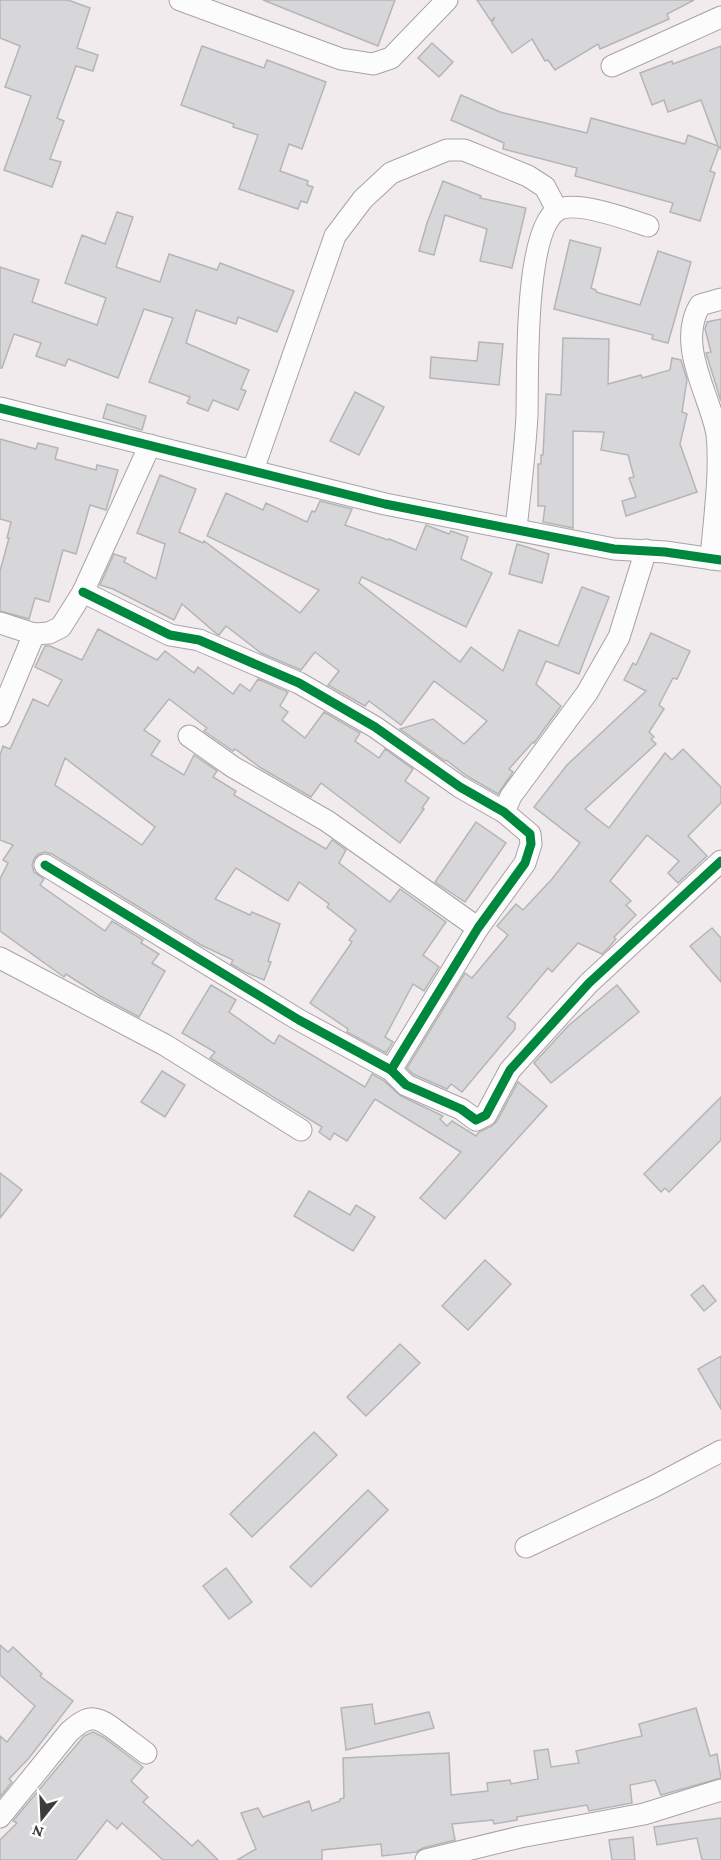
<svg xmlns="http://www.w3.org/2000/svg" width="721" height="1860" viewBox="0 0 721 1860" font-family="'Crimson Pro',serif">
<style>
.building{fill:#d7d6d8;stroke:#b6b5b6;stroke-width:1.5;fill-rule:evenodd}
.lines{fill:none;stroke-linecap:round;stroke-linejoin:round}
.minor-casing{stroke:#a8a3a4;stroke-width:23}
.minor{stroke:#fdfcfc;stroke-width:21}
.cycleway-casing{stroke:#fff;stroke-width:13}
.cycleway{stroke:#00873e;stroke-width:9}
</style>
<rect width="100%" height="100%" fill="#f2ebed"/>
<g class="building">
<polygon points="0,0 68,0 90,8 77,48 98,55 93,71 76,66 57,118 64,121 50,159 61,162 52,187 4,170 31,96 5,87 20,46 0,38"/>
<polygon points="263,0 395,0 378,46"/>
<polygon points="477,0 694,0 667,14 669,19 600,49 598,44 555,70 548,60 545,61 532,39 512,53 492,23 495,17 491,21"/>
<polygon points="432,43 453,62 439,77 418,58"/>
<polygon points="202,46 264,68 267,60 326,82 302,149 289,144 280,171 308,181 307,185 313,187 307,203 301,201 298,209 239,189 258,135 233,127 234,124 181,105"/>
<polygon points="721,46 721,149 719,147 710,171 715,173 700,221 670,212 673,203 575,176 577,168 503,149 504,143 451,120 461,95 500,112 587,133 591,118 685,144 688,135 718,146 701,100 668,112 664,100 652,105 640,73 672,61 673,64"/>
<polygon points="443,181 481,196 480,198 526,208 512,268 480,261 487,229 445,215 434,255 419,251 427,223"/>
<polygon points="117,212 133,217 116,267 160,282 169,254 217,270 220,263 294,291 277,332 238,317 236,324 196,310 186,343 249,370 241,389 246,391 238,410 213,400 208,411 187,403 190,397 149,382 173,318 144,309 118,378 68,359 65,366 36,356 41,343 14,334 2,368 0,368 0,267 39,280 32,302 97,325 106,298 65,283 82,235 105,244"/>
<polygon points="570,240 601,248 591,288 596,290 596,292 640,305 658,251 691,262 668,343 652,339 653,335 554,309"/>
<polygon points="721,319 721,401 706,353 711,352 705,329 707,322"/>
<polygon points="563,338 609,339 608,384 641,375 642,378 670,370 672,358 681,360 687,380 682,412 687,414 680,444 697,492 626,516 622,501 636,497 629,478 634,477 628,455 601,450 604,432 573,431 573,528 543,522 545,506 538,506 538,464 541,464 541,455 543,455 546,394 561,395"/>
<polygon points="479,342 503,344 499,385 430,378 431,357 477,361"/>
<polygon points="355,392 384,407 359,455 330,441"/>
<polygon points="107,404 146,416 142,430 103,418"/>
<polygon points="0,439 36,449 38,443 58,448 55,459 96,470 97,465 118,470 106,510 90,505 76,554 63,550 49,602 35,598 29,619 0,611 0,571 9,538 7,538 11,522 0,519"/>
<polygon points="160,475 196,489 179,532 203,543 204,541 300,613 319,590 207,536 226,493 263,510 266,503 307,522 312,511 315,512 320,501 352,509 345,525 388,540 389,539 416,550 426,525 449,534 451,531 468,537 461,559 492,573 466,627 362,577 359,583 460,662 471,647 503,671 519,630 558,646 582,587 609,597 579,674 546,661 536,684 561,706 534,743 533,742 509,769 513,772 498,794 467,776 446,760 445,761 400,729 433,719 464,744 487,721 434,681 401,725 369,701 365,706 328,685 339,671 315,652 301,670 261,653 226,626 219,635 217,634 182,604 174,620 113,589 100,585 114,554 126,558 124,562 156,579 165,544 137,533"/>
<polygon points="517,544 549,554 542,583 509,574"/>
<path d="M98,629L157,660L165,651L194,673L198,667L233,694L240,684L250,691L258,679L288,692L280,706L288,712L282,720L305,738L324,712L360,733L355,741L379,758L385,749L413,769L405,781L429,798L422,808L424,809L400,843L321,783L311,797L261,768L235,749L233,751L204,731L207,728L169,699L144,730L160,741L151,755L184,775L194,755L217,771L213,777L236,791L234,795L326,849L332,840L346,850L339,863L390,902L400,889L446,922L423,955L439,967L424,991L413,984L385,1037L393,1042L386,1053L347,1032L348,1029L310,1003L352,942L349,940L356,930L327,907L329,904L299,882L288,901L236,868L215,899L250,915L252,912L280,924L268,961L271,962L264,980L245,972L231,964L233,960L201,945L52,854L45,852L38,854L34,859L32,865L34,872L44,879L40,885L105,931L112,921L143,940L141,943L159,954L152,963L165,971L139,1017L100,996L66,974L64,977L0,931V879L8,863L3,860L13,845L0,840V755L3,746L10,749L33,699L48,706L62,680L35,667L45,646H50L82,660ZM65,758L155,827L142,845L55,785Z"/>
<polygon points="651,633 690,651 677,679 673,678 659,705 664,709 649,732 654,737 651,739 656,744 585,809 609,828 665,753 672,760 683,749 721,787 721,803 688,836 707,856 678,883 668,873 679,861 647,835 610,881 631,901 626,905 636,915 614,937 616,939 610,946 602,954 578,943 552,972 548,968 507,1017 515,1023 515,1029 462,1092 451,1084 447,1089 413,1074 407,1068 465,973 472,978 508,935 497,926 516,904 523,910 552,879 580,843 534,807 567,765 646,691 624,680 633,663 636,665"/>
<polygon points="476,822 506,843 465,902 435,882"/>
<polygon points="712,928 721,938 721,982 690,946"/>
<polygon points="211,985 236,1000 229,1012 274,1044 279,1035 365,1087 372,1074 383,1080 401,1096 443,1116 440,1119 447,1126 452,1121 476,1136 479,1132 492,1126 497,1121 518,1082 547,1106 445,1219 420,1198 461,1152 375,1099 347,1141 334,1133 330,1140 319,1132 322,1127 210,1058 215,1052 182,1033"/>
<polygon points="617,985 639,1012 551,1083 534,1063 568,1026"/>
<polygon points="162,1071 185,1085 165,1117 141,1102"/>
<polygon points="721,1097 721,1140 669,1192 665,1188 661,1192 644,1174"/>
<polygon points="0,1173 22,1190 0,1218"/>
<polygon points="309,1191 350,1215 356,1205 375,1217 353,1251 294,1216"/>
<polygon points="485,1260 511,1284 468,1330 442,1306"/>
<polygon points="703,1285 716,1301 704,1311 691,1295"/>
<polygon points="400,1344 420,1363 366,1416 347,1397"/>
<polygon points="721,1356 721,1409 698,1369"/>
<polygon points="314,1432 337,1455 252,1537 230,1514"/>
<polygon points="368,1490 388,1510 311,1587 290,1567"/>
<polygon points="226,1568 252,1602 229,1619 203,1586"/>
<polygon points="0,1645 8,1652 13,1647 42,1674 40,1676 73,1701 29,1758 9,1779 12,1782 0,1797 0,1736 7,1742 35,1706 0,1675"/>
<polygon points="372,1704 375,1724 429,1712 434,1728 346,1750 341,1708"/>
<polygon points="696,1708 710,1756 717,1754 721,1778 661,1795 655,1780 630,1785 632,1803 589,1811 587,1805 517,1817 517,1820 494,1824 493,1820 452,1824 455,1840 423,1848 416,1852 382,1856 381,1844 322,1850 322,1860 237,1860 256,1849 241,1813 258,1808 263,1817 309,1801 312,1811 340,1801 340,1799 344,1798 343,1758 449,1753 451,1795 488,1791 487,1783 510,1780 511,1784 538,1779 534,1751 548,1749 551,1767 579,1763 576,1751 642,1736 639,1724"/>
<polygon points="93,1732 103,1737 143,1767 131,1781 148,1797 143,1802 192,1846 198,1840 218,1860 163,1860 122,1823 117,1829 107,1820 76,1860 0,1860 0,1840 17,1823 13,1821 84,1736"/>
<polygon points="721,1818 721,1860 702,1860 697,1838 657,1845 654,1827"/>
<polygon points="633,1837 635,1860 612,1860 609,1840"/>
</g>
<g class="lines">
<defs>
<g id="minor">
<polyline points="180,0 341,59 373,64 391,58 447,0"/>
<polyline points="612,66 721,17"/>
<polyline points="0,408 385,504 614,549 665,552 721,560"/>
<polyline points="253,470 335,236 363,199 391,173 447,150 464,150 528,176 545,187 557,210"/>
<path d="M516,529C520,491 525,453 527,415C528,374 524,235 556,211C573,199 628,219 648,226"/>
<path d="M711,559C714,520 721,473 717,434C710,395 676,345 700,305L721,299"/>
<polyline points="83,592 170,635 199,640 299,683 375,727 460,787 504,812 530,834 531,844 525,863 478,928 391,1070"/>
<polyline points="0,623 34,634 49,633 61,627 83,592 150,445"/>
<polyline points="0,716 34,634"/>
<polyline points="189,736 233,767 327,821 478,928"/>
<polyline points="504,812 511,796 587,693 619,637 646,550"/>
<polyline points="45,865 299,1020 391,1070 406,1085 461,1109 476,1120 486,1115 510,1070 589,983 721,861"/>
<polyline points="0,958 165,1045 301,1130"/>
<polyline points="526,1547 653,1487 721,1451"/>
<path d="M0,1817L69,1732C90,1713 97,1716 118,1732C127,1739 137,1746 146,1753"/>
<polyline points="426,1860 520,1837 644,1814 721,1790"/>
</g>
</defs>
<use href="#minor" class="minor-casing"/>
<use href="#minor" class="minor"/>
<defs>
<g id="cycleway">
<polyline points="0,408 385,504 614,549 665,552 721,560"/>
<polyline points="83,592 170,635 199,640 299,683 375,727 460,787 504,812 530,834 531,844 525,863 478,928 391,1070"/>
<polyline points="45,865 299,1020 391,1070 406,1085 461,1109 476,1120 486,1115 510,1070 589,983 721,861"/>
</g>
</defs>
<use href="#cycleway" class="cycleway-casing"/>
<use href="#cycleway" class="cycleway"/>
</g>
<g transform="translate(42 1818) rotate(198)" stroke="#ffffff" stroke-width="4.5" paint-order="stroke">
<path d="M0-4.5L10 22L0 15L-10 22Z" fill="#3f3a3c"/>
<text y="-9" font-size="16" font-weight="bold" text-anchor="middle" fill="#3f3a3c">N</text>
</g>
</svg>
